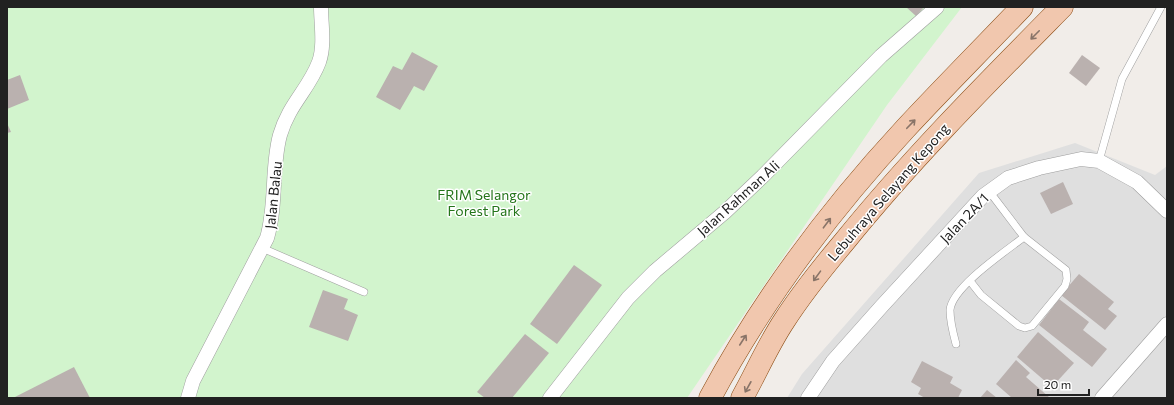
<svg xmlns="http://www.w3.org/2000/svg" width="1174" height="405" viewBox="0 0 1174 405" font-family="Commissioner,sans-serif">
<style>
.residential{fill:#dfdfdf}
.park{fill:#d2f4cd}
.building{fill:#bab1af}
.lines{fill:none;stroke-linecap:round;stroke-linejoin:round}
.service-casing{stroke:#9e9e9e;stroke-width:8}
.minor-casing{stroke:#9e9e9e;stroke-width:15}
.primary-casing{stroke:#8c4c13;stroke-width:23}
.service{stroke:#fff;stroke-width:7}
.minor{stroke:#fff;stroke-width:14}
.primary{stroke:#f1c7ae;stroke-width:22}
.oneway{stroke:#897468}
.labels{text-anchor:middle;dominant-baseline:central;stroke-width:3;stroke-linejoin:round;paint-order:stroke}
.street-label{font-size:14px;fill:#212121;stroke:#fff}
.park-label{font-size:14px;fill:#24751a;stroke:#fff}
</style>
<rect width="100%" height="100%" fill="#f1ede9"/>
<polygon class="residential" points="1075,143 1155,175 1167,166 1167,398 787,398 802,374 979,173"/>
<polygon class="park" points="7,7 962,7 887,105 687,398 7,398"/>
<g class="building">
<polygon points="906,7 924,7 916,16"/>
<polygon points="412,52 438,66 424,91 414,86 400,110 376,97 393,66 402,70"/>
<polygon points="1082,55 1100,68 1086,86 1069,73"/>
<polygon points="20,75 29,100 7,109 7,80"/>
<polygon points="7,123 11,132 7,133"/>
<polygon points="1063,182 1073,204 1051,214 1040,193"/>
<polygon points="574,265 602,285 557,344 530,324"/>
<polygon points="1079,274 1114,302 1108,309 1117,316 1105,330 1061,295"/>
<polygon points="323,290 348,299 344,309 358,315 348,341 309,327"/>
<polygon points="1059,299 1089,322 1083,330 1107,349 1092,367 1039,325"/>
<polygon points="1038,332 1074,363 1052,387 1017,357"/>
<polygon points="525,334 549,353 512,398 485,398 477,392"/>
<polygon points="1016,360 1030,373 1026,377 1049,397 1048,398 1012,398 996,384"/>
<polygon points="922,361 953,377 950,383 962,390 958,398 925,398 918,394 921,388 911,382"/>
<polygon points="74,367 90,398 13,398"/>
<polygon points="987,390 997,398 980,398"/>
</g>
<g class="lines">
<defs>
<g id="service">
<polyline points="1099,161 1122,79 1161,7"/>
<polyline points="262,248 364,292"/>
<polyline points="970,281 981,295 1019,326 1025,328 1032,326 1065,286 1067,279 1066,270 1024,237 989,191"/>
<path d="M956,344C953,333 950,321 950,310C952,287 1006,251 1024,237"/>
</g>
<g id="minor">
<path d="M188,398L193,381L267,238C277,204 271,168 280,135C289,104 309,89 319,62C325,45 321,24 321,7"/>
<polyline points="550,398 628,298 655,271 725,212 763,176 881,56 937,7"/>
<polyline points="808,398 833,361 881,307 983,196 1008,178 1039,168 1081,159 1099,161 1137,182 1167,211"/>
<polyline points="1102,398 1167,324"/>
</g>
<g id="primary">
<path d="M710,398C762,301 830,210 905,129C943,88 983,48 1022,7"/>
<path d="M742,398C756,373 768,345 784,321C802,293 823,267 844,242C912,158 987,83 1062,7"/>
</g>
</defs>
<use href="#service" class="service-casing"/>
<use href="#minor" class="minor-casing"/>
<use href="#primary" class="primary-casing"/>
<use href="#service" class="service"/>
<use href="#minor" class="minor"/>
<use href="#primary" class="primary"/>
</g>
<defs><path id="oneway-shaft" d="M-6 0H5M1.5-3L5.5 0L1.5 3" fill="none" stroke-width="1.6" stroke-linecap="round" stroke-linejoin="round"/></defs>
<g class="oneway">
<use href="#oneway-shaft" transform="translate(1035 35) rotate(135)"/>
<use href="#oneway-shaft" transform="translate(911 124) rotate(-46)"/>
<use href="#oneway-shaft" transform="translate(827 223) rotate(-53)"/>
<use href="#oneway-shaft" transform="translate(817 276) rotate(126)"/>
<use href="#oneway-shaft" transform="translate(743 340) rotate(-57)"/>
<use href="#oneway-shaft" transform="translate(748 387) rotate(119)"/>
</g>
<g class="labels">
<g class="street-label">
<text transform="translate(888 192) rotate(-49)">Lebuhraya Selayang Kepong</text>
<text transform="translate(273 195) rotate(-84)">Jalan Balau</text>
<text transform="translate(738 198) rotate(-42)">Jalan Rahman Ali</text>
<text transform="translate(964 218) rotate(-46)">Jalan 2A/1</text>
</g>
<g class="park-label">
<text x="484" y="194">FRIM Selangor<tspan x="484" dy="16">Forest Park</tspan></text>
</g>
</g>
<rect width="1174" height="405" fill="none" stroke="#212121" stroke-width="16"/>
<path d="M1038 389v6h51v-6" fill="none" stroke="#212121" stroke-width="2"/>
<text x="1044" y="389" font-size="12" fill="#212121" stroke="#ffffff" stroke-width="3" paint-order="stroke">20 m</text>
</svg>
